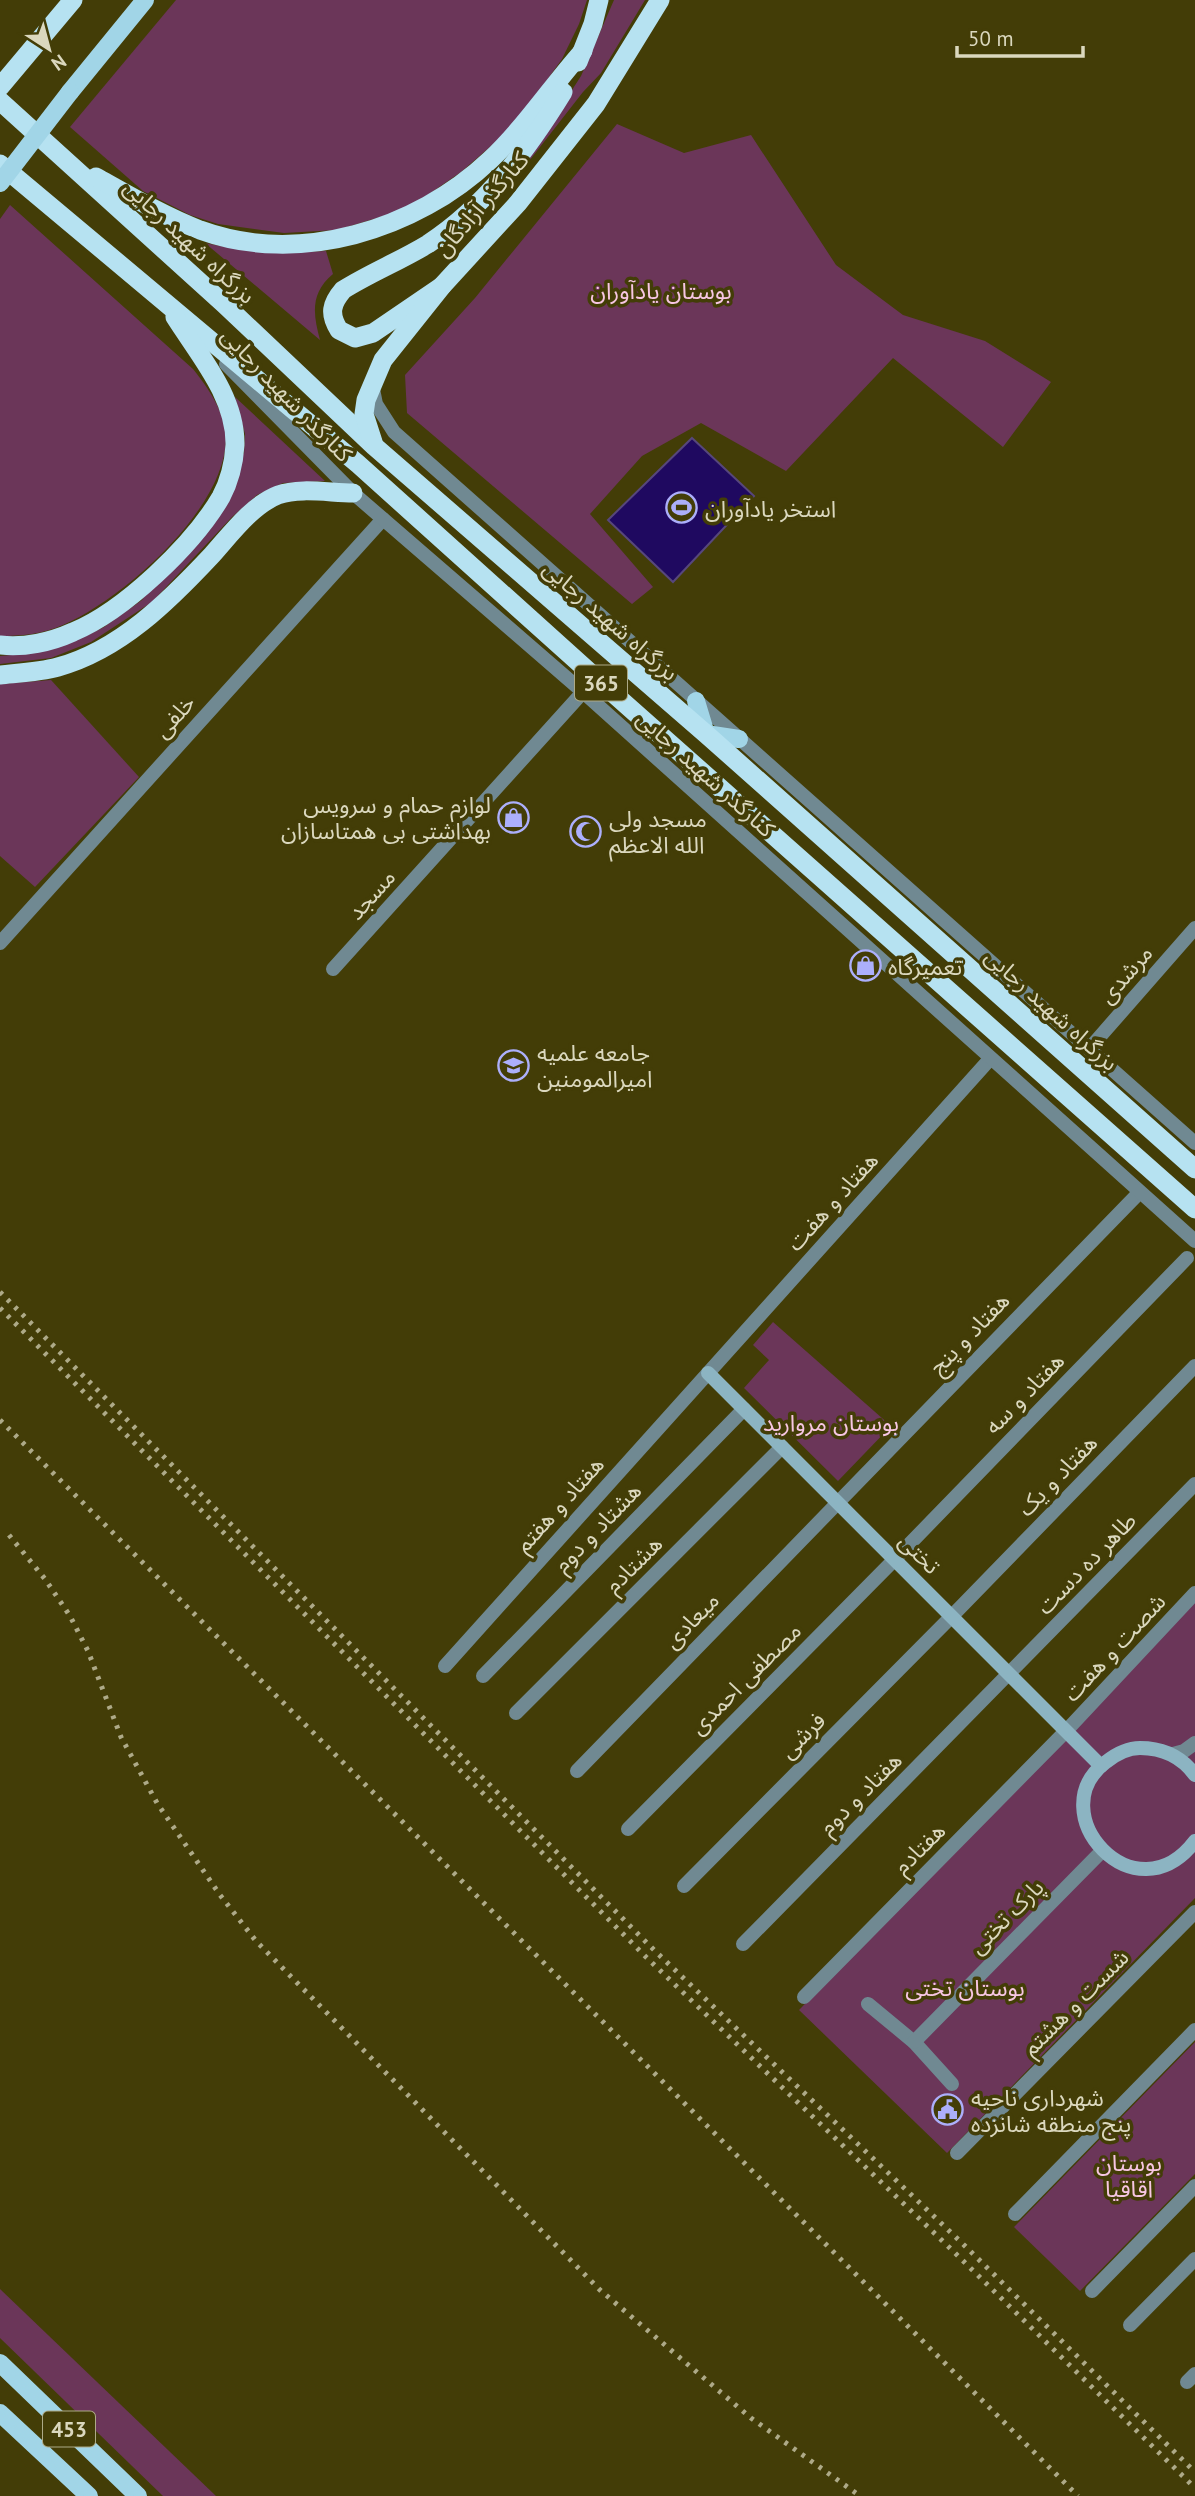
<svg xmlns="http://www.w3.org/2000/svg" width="1195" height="2496" viewBox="0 0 1195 2496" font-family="'PT Sans','Noto Sans Arabic',sans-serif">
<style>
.green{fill:#6b3659}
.water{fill:#1f0960;stroke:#57477c;stroke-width:2}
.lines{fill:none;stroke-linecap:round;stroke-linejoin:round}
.minor{stroke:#708992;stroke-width:14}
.tertiary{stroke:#708992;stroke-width:14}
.secondary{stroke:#8cb4c2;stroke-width:14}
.primary{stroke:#a1d5e7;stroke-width:18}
.trunk{stroke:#b6e2f1;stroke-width:19}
.rail{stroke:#aeaa88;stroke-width:5;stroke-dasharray:3.5 7;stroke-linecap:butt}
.primary-bridge{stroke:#a1d5e7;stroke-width:18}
.labels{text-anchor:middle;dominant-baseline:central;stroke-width:7;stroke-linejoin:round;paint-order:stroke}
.shield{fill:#433d07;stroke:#adaa87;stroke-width:2}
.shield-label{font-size:21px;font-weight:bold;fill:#dbd8be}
.street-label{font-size:23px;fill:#dbd8be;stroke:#433d07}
.park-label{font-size:23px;fill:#f7c6e3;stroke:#433d07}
.poi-label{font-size:23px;fill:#dbd8be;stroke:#433d07;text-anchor:start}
</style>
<rect width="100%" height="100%" fill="#433d07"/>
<g class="green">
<polygon points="176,0 587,0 579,24 562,59 514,126 461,172 429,194 400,211 337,230 284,233 218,224 190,215 143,191 70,127"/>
<polygon points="614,0 645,0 601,73 583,92 515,179 581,76"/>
<polygon points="617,124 684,153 751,135 836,265 903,315 985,341 1051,382 1003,447 893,358 786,471 701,423 642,456 590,514 653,587 632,604 407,413 405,375 475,298"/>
<path d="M10,205L193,369C209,389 226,413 226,440C224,510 123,599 63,625C43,634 21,636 0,636V219Z"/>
<path d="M205,243C246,252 284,253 326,251L333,274C310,293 313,314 320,340Z"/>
<polygon points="235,397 325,481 283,483 257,495 232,517 152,602 91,642 51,658 0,664 0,656 21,654 88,635 104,627 142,600 244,453 245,434"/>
<polygon points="51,680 139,777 35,887 0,856 0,684"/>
<polygon points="773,1322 891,1426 838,1481 744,1388 769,1360 753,1345"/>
<polygon points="1195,1601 1195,1898 947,2153 799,2010"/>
<polygon points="1195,2042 1195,2174 1080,2291 1014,2227"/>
<polygon points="0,2289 216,2496 163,2496 0,2338"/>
</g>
<polygon class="water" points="692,438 754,496 673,582 608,520"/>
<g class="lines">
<g class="minor">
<polyline points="0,943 383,519"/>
<polyline points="333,969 583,692"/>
<polyline points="1089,1049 1195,928"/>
<polyline points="445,1666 990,1059"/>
<polyline points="483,1676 744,1409"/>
<polyline points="516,1713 782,1447"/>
<polyline points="1173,1754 1184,1751 1195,1743"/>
<polyline points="577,1771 1135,1197"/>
<polyline points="628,1829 895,1559 1187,1258"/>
<polyline points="684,1886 952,1616 1195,1366"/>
<polyline points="743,1944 1195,1484"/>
<polyline points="804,1997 1066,1731 1195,1593"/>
<polyline points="868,2004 914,2042 952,2084"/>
<polyline points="914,2042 1102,1851"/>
<polyline points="957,2153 1195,1912"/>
<polyline points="1015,2214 1195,2030"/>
<polyline points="1092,2291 1195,2186"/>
<polyline points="1130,2325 1195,2259"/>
<polyline points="1187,2382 1195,2374"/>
</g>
<g class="tertiary">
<polyline points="226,364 353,493 583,692 1195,1241"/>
<polyline points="372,384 376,404 394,432 1195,1143"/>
</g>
<g class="secondary">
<polyline points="708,1373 1101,1766"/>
<path d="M1195,1775C1181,1756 1163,1748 1140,1748C1128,1748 1116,1754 1106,1762C1039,1812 1135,1920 1195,1841"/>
</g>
<g class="primary">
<polyline points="70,92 145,0"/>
<polyline points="696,701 706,734 739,739"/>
<polyline points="0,2363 138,2496"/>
<polyline points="0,2413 89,2496"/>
</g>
<g class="trunk">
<polyline points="578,62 593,24 599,0"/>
<polyline points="0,87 73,0"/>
<polyline points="0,101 224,304 374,446 706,734 1195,1169"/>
<polyline points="0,164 358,464 596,678 1195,1209"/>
<path d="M96,177C130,196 164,216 200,230C299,266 416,230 490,160C525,127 551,87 583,51"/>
<path d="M442,286L373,333L355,338L339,330C329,314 331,304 343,290C370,273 400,261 428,244C485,207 528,149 563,92"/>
<polyline points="373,442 364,414 366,400 383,360 442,286 518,203 596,104 660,0"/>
<path d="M0,645C24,648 51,642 73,632C124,611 193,545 221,497C229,482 234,462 235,445C236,397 199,355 175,317"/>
<path d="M0,675C19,673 40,672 58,667C120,650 169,601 212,555C230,535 252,505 278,495C300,487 330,493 353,493"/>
</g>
<g class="rail">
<polyline points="0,1292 654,1950 963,2244 1195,2472"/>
<polyline points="0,1308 646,1957 952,2250 1195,2488"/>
<polyline points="0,1420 1078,2496"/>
<polyline points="9,1535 45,1579 70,1616 88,1651 121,1737 157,1803 220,1895 256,1941 600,2290 751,2418 860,2496"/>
</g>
<polyline class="primary-bridge" points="0,183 70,92"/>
</g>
<defs>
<symbol id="stadium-ring" viewBox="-11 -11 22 22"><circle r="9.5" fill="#433d07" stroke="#acaffb" stroke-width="1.5"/><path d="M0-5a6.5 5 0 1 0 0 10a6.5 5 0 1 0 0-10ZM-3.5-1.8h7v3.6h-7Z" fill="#acaffb"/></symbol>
<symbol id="shop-ring" viewBox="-11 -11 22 22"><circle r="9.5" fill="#433d07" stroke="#acaffb" stroke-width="1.5"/><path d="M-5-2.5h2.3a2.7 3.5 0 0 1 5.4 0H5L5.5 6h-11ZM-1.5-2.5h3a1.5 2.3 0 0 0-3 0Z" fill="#acaffb"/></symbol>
<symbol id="mosque-ring" viewBox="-11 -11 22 22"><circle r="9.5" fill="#433d07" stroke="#acaffb" stroke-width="1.5"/><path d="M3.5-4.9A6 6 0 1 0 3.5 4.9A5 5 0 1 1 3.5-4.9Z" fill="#acaffb"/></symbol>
<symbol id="university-ring" viewBox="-11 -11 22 22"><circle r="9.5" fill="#433d07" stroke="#acaffb" stroke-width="1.5"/><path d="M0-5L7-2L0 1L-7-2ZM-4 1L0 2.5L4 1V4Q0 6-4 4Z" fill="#acaffb"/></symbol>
<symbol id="civic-ring" viewBox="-11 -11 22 22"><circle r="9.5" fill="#433d07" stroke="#acaffb" stroke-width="1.5"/><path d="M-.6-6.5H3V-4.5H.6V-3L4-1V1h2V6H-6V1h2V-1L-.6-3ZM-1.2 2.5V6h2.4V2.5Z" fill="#acaffb"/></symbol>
</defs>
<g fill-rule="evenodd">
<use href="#stadium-ring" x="664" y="490" width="35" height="35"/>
<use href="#shop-ring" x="496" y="800" width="35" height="35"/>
<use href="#mosque-ring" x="568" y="814" width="35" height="35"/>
<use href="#shop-ring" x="848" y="948" width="35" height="35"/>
<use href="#university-ring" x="496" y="1048" width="35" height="35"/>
<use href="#civic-ring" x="930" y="2092" width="35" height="35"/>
</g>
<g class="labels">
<g class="shield">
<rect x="575" y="665.5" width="52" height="35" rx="5"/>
<rect x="43" y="2411.5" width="52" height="35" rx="5"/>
</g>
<g class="shield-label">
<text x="601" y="683">365</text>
<text x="69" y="2429">453</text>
</g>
<g class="street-label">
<text transform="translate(481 204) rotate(-49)">کنارگذر آزادگان</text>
<text transform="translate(190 241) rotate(43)">بزرگراه شهید رجایی</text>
<text transform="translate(287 394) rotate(46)">کنارگذر شهید رجایی</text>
<text transform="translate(611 620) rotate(41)">بزرگراه شهید رجایی</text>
<text transform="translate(174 716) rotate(-48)">خلفی</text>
<text transform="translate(706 773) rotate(42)">کنارگذر شهید رجایی</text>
<text transform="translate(371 894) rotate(-48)">مسجد</text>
<text transform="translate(1125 974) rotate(-49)">مرشدی</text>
<text transform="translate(1052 1009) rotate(42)">بزرگراه شهید رجایی</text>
<text transform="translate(832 1201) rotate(-48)">هفتاد و هفت</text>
<text transform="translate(969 1333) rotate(-46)">هفتاد و پنج</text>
<text transform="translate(1024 1393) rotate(-46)">هفتاد و سه</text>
<text transform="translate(1057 1475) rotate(-46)">هفتاد و یک</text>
<text transform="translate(559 1504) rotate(-48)">هفتاد و هفتم</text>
<text transform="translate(597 1527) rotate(-46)">هشتاد و دوم</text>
<text transform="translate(920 1553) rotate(45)">تختی</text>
<text transform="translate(1086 1563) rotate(-46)">طاهر ده دست</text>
<text transform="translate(633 1564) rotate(-45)">هشتادم</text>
<text transform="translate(691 1620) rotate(-46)">میعادی</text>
<text transform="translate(1114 1647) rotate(-47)">شصت و هفت</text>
<text transform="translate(745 1678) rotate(-45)">مصطفی احمدی</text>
<text transform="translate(802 1735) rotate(-45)">فرشی</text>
<text transform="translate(860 1793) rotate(-45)">هفتاد و دوم</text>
<text transform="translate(919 1848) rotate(-45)">هفتادم</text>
<text transform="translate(1006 1916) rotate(-45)">پارک تختی</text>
<text transform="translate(1075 2002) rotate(-45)">شست و هشتم</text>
</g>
<g class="park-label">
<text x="661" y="290">بوستان یادآوران</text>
<text x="831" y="1422">بوستان مروارید</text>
<text x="965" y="1987">بوستان تختی</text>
<text x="1129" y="2162">بوستان<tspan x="1129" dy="26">اقاقیا</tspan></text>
</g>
<g class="poi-label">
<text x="705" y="508">استخر یادآوران</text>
<text x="491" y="804" text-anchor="end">لوازم حمام و سرویس<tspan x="491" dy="26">بهداشتی بی همتاسازان</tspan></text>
<text x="609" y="818">مسجد ولی<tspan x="609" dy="26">الله الاعظم</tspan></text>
<text x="888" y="966">تعمیرگاه</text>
<text x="537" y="1052">جامعه علمیه<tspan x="537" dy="26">امیرالمومنین</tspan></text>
<text x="971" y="2097">شهرداری ناحیه<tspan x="971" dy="26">پنج منطقه شانزده</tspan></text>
</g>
</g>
<g transform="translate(49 49) rotate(144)" stroke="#433d07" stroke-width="5" paint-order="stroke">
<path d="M0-5L12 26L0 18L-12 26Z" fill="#dbd8be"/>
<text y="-10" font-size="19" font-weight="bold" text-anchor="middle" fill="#dbd8be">N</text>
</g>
<path d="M957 46v10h126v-10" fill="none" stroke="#dbd8be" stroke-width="3.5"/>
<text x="968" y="46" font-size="21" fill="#dbd8be" stroke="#433d07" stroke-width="5" paint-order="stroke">50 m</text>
</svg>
